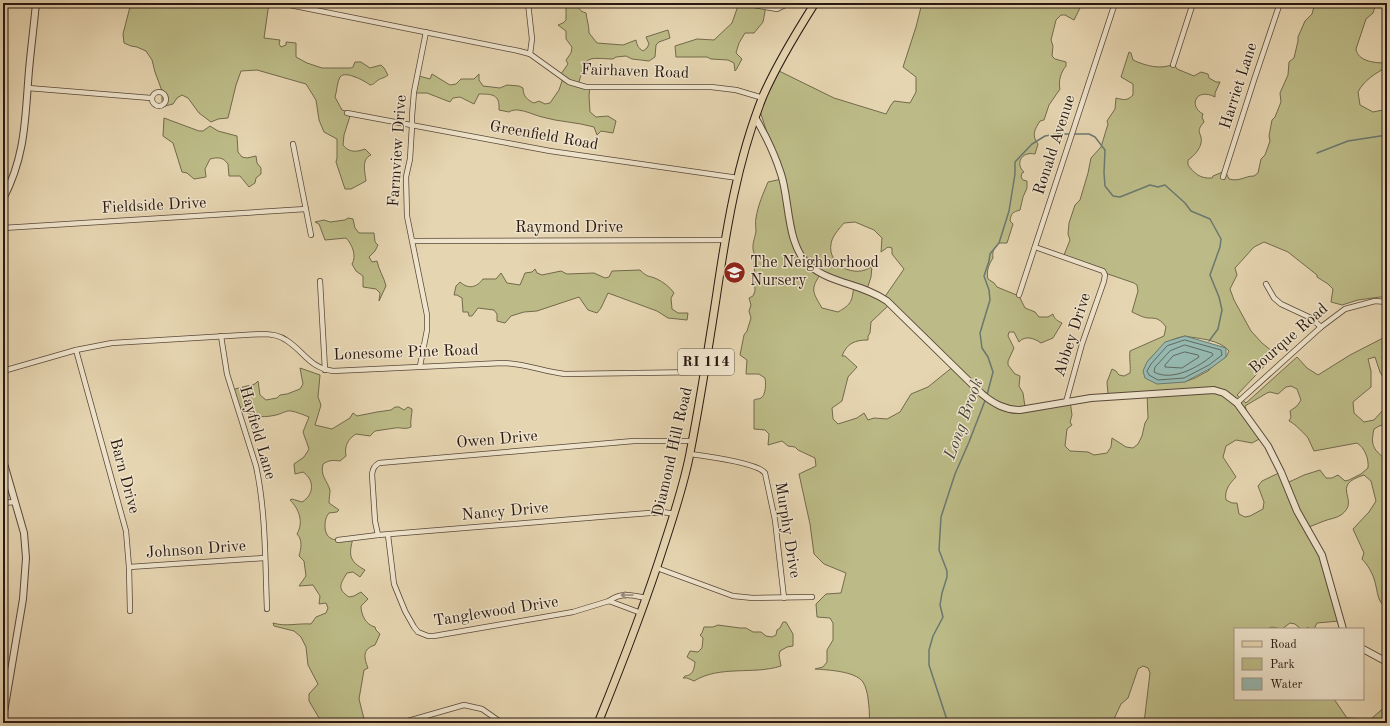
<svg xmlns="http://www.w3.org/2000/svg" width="1390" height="726" viewBox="0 0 1390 726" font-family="'Old Standard TT',serif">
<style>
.green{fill:#bcbb87;stroke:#726a4c;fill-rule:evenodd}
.water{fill:#96b8af;stroke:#6a7870}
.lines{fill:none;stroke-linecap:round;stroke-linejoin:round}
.shore{stroke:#606860;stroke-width:1}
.stream{stroke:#6a7870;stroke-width:1.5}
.minor-casing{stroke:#584739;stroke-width:6}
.tertiary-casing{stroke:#584739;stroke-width:8}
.primary-casing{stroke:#291811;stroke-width:9}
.minor{stroke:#efe4cc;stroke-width:4.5}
.tertiary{stroke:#efe4cc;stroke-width:6}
.primary{stroke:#e6d5b1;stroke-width:7}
.oneway{stroke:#968878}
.labels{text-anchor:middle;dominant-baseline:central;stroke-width:3;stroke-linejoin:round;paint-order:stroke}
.shield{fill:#efe4cc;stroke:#645549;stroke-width:1}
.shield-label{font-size:15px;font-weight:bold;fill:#291811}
.street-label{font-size:16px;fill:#291811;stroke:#efe4cc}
.poi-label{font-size:16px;fill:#291811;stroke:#efe4cc;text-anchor:start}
.water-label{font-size:17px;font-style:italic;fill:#4a4840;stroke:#efe4cc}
</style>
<rect width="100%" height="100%" fill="#e6d5b1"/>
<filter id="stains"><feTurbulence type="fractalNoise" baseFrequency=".005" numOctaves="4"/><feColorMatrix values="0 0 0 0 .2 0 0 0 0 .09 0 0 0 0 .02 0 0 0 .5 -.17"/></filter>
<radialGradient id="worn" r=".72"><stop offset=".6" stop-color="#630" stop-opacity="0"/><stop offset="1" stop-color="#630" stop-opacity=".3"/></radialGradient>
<g class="green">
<path d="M131,3H269L264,38L280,40L279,44L281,47L286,45V42L296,43V57L307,63L322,68H351L353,67L355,62H361L370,68L381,65L384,68L388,75C383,79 380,78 377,81C374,83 375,84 370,85C365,81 345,70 340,77C337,82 337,91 335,97L342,110L351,113L344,135L343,145C349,153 357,152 365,149L371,155C361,159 365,172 366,181L351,189H345L336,162L337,158V139L324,132L319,120L316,100L306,84L257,70L241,71L236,85L228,118L218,119L211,122L199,113L188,98L182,95L177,98L173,104L165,106L162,102V91L155,72L152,60L146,51L137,47L131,46L124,43L123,34Z"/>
<polygon points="739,3 766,6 763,22 754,33 745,33 739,43 736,53 742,59 736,70 735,71 734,63 728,60 711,59 707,57 676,57 675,46 697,39 714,40 732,23"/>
<path d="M922,3H1081V6L1074,20L1065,15H1061L1056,20L1051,40L1053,46L1052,56L1055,59L1066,62V66C1061,72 1058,81 1060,89L1049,105L1044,120L1040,121C1035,129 1031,135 1038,144L1035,154C1021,151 1015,164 1024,172L1022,173L1021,177L1023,180L1027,181V188L1023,197L1020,210C1013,212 1011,213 1010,221L1013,224L1007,243H999C994,248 992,251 993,258C989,264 986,271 988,279L994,283L997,287L1019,296L1025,308L1035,312L1039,317H1048L1053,314C1054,319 1058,321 1062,323L1053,338L1041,343C1034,338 1025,335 1019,342L1014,332H1009L1008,336L1014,348L1008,361V365L1015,374L1020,376L1019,386L1023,393L1025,407L1070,401L1072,415L1070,422L1072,425L1067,429L1065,446L1070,451L1088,452L1094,455L1107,453L1111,447L1112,438L1126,447L1133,448L1138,444L1142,436L1145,423L1148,418L1147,393L1108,394L1107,382L1112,369L1116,371L1119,375L1124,376L1130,373C1131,368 1129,357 1130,351L1164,336L1166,327C1160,319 1157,318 1149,318C1143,318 1137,314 1132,312L1138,291L1137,285L1134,283L1105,273L1064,255L1070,240L1068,234L1069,223L1075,205L1080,200L1088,173L1091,158L1101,147L1108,124L1107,121L1115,109L1116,98C1124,100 1127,101 1133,95V84L1121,77L1129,52L1131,53L1133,60C1146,66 1161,70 1174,64L1177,69L1194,76L1201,72L1208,74L1209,78L1216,82H1220L1215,93V97C1196,87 1188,106 1203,114L1202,117L1204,122C1194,133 1203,133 1201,143C1200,149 1194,156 1188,160V165C1194,173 1200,179 1212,178L1213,176L1225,171L1229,179C1240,182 1244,176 1254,176L1258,173L1261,159L1265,155L1270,141L1269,136L1272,120L1275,117L1281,102L1280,93L1288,75L1289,62L1294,58L1298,41V37L1305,21L1312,14L1315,3H1376L1373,13L1366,19L1356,49C1358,62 1376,63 1387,63V67C1376,73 1364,80 1358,92L1360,105L1373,112L1383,110L1387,104V297H1380L1358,300L1342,305L1331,302L1333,289L1328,284L1317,277V275L1288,252L1264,242L1254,247L1235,268L1237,275L1230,289L1234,300L1251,331L1262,343L1277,355L1272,358L1237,395L1246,403L1297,357L1307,368L1318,375L1350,355L1387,336V384L1380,372L1375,357L1368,359L1371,371V387L1353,402L1354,413L1364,422L1374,420L1384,409L1387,411V424L1379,426L1374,429C1370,447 1374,449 1387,461V608C1377,602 1378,593 1375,582C1373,574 1368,565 1362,559L1364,553L1353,529L1369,512L1376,501L1371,481L1364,475C1328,486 1362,500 1341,515C1337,518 1329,519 1324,521C1319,523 1314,525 1309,527L1322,553L1339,621L1317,623L1314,629H1310L1308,627L1305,629H1301L1295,624L1290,623L1282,629L1272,627L1267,629H1235V699H1334L1347,718L1371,719L1387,705V723H1144L1150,673L1148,668L1143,666L1138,669L1128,698L1121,704L1112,723H869C870,714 869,707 868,698C867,692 866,687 863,682C855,671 828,670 815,669L823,667L827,662V650L833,640V623L830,618L817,617L816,604L826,594L841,593L846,573L824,564L814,554L810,524L799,474L816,466L815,458L798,450L795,447L788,446L782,441L768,445L769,434L765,430L754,429V400C755,399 760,399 761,398C766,395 766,383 765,378L759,374H746L747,360L740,355L744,335L747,331L751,318L749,311L751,305L749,298L753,296L755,291L754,253C751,245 755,239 756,231C756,227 755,223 756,218C758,205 763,194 768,182L782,179L760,111L777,70L834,98L886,114L891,105L894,101L910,103L916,92V77L903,67L916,27ZM855,222L874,230L882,238L881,252L888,247L892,248V254L904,269L884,298L867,289L871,277L872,266C855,280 827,264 831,244C832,236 839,229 844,223ZM822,272L854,285C852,301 852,304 838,312L822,308C812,291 810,289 822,272ZM890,304L954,366L928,387L911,394L900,412L887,419L874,418L868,420L864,413L857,418L838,424L833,419L832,408L842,401L848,377L857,367L845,356H842C847,343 855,340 868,340V336L870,333L871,322ZM1185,336C1199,339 1219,339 1229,351L1226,357L1217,362L1208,371L1195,378L1184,382L1147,362C1161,347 1165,340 1185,336ZM1291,386L1297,389L1301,400L1297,406L1290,411L1291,417L1289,421C1293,422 1306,435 1308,438C1310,442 1312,447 1314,451L1357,443C1365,448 1369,459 1368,468L1361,474L1349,480L1345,481L1338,475L1332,478H1326L1320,470L1304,475L1287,483L1281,472L1262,481L1258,486L1264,502L1263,509L1250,516L1245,517L1239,514L1237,503H1232L1226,500C1224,490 1230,483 1236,477L1223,457L1226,446L1236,440L1252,443L1263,437L1248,415L1245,406L1267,393L1270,392L1278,394L1286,387Z"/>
<path d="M575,4L578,6C579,10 582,12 586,13C587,21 589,25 589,33L597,43L623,45L636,40C637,45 638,48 643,51L647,48L649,44L646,37L668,30L670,38L659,42L656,45L655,57L649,61L632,59L626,56L616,57L613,59C585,58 587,55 579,82L580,84L590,86L589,96L590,112L596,117L608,116L616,121L613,133L601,131L597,135L594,127C577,122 559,122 542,117C534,115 527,111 518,110C514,110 512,110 509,112L499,110C500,94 492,94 479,94L474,104L460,97L453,98L450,102L427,93H416L419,76L430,79L432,74L450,85L456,84L461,79H474L479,74V80L483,86L500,88L507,85L519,86L523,88C523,96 527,100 534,103L539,101L545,104L550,103L559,90L563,78L561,74L568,64L566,60L571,53L572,47L566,39V31L558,25L563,23L566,20V8Z"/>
<path d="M164,118L199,131H203L210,126L218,131L237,136L238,152L242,157L247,158L256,156L257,163L261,168V174L256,178L255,183L249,187L240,176H229L228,164C223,157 218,157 210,159L205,169L206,177L194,179L187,173L182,172L173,143L163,136Z"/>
<path d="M348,218L353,219L355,228L359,233H374L375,242L378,245L375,251L369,257L372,262L377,261C379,271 384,277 386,286L379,301L380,293L376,289L363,287V276L356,271L352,264C357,256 352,244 346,238L325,240L319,224L315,222L324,220L330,222L345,220Z"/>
<path d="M535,269L537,273L542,275L561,271L567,274L594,273L605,278L609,277L612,271L640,270C648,278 648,275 657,279C663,282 670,287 674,293L671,298L672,309L678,313H688L687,320L668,318L657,311L608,293L601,308L597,313L588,310L579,297L537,311L524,312L511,316L505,323L497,321V314L494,310L478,308L472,316H469L468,312H463L462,298L457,295H454L456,286L460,282C469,290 477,287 483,279H496L501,273L507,283L520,285L525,273L532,272Z"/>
<path d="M300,368L320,375L318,397L321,405L315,425L332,429L350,418L353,413L357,416L377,412L391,410L395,407H399L404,410L408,407L412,409C412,415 410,420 411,427C405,430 401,427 395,428C388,429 382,430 375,431L370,436L356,434C348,439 344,446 346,456L340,461C333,460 329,460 323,464C320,476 327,480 330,490C330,493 329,499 329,503L339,510L337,512L329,513C325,518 325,522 325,528C327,544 341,540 353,538C349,554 348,561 365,570L360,577L353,572L347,573C340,584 337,589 349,597L354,596L361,592L368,599L361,606C361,615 366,625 375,627L376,630L380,634L375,645C362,649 364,658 368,668L364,670L359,699L365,723H322L309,701V694L318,684L308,665L306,647L301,637L294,631L274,626L273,623C286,627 298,623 311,624L316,617L326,613L328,608L326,603L319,604L320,596L313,585L299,586L306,576L304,561L299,556C301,549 303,540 297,534C304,522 299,509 290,500L292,499L302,502C314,495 315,480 303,472L295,474L294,464L304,457L309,449L303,432L309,417C304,415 297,412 291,411C287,410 281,414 276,415C255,420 238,414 234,391L235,389L255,384L258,381L260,395L266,400L277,398L280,395L287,394L300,389L303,384Z"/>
<path d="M783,622H786L793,634V646L787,647L780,651L779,655L781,666C753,675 720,665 694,681L687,678H683L685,676C693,675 694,670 695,662L687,657L690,651L698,652L702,648L703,638L700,635L702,633L704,627H713L718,625L740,628H746L753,632H761L766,636L772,637L776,635L777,630L780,628Z"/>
</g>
<polygon class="water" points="1185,336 1226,348 1226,357 1211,368 1185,382 1157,384 1145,378 1143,371 1147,362 1165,342"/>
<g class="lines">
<g class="shore">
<polygon points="1185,340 1221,350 1222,355 1209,365 1184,378 1158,380 1149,375 1147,371 1151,364 1167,346"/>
<path d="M1185,345L1212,353L1213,355C1199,367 1172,382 1154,372L1155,367L1170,351Z"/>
<polygon points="1185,352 1198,355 1199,357 1182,368 1165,367 1165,365 1173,356"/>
</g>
<g class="stream">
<polyline points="1317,153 1348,141 1387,135"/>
<polyline points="987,395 993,372 988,357 982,348 980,333 990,300 989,290 984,276 989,261 990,254 999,243 1009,211 1015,174 1015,162 1032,144 1045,136 1057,134 1089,134 1095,137 1105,150 1104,173 1105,186 1113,196 1120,197 1150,185 1158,187 1165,185 1185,203 1191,211 1210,219 1221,239 1220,247 1210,275 1219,297 1222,310 1218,329 1209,341"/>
<polyline points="948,723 929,665 929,650 933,636 943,617 940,605 942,593 947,577 947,571 939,550 941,517 955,474 969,442 986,398"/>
</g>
<defs>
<g id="minor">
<polyline points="280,3 519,51 530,54 569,82 586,87 711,87 736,90 763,98"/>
<polyline points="528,3 532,39 530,54"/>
<polyline points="741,3 777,9 789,3"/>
<polyline points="1173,65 1193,3"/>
<polyline points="28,88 151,98"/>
<circle cx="159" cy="99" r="7"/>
<polyline points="347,113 550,151 738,178"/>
<polyline points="293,144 311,235"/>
<polyline points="1223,177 1254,80 1280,3"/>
<polyline points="3,228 306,209"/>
<polyline points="413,241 725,240"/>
<polyline points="1035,247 1103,271 1105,275 1104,281 1082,344 1066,402"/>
<polyline points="320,281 325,370"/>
<polyline points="1266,284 1274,298 1281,304 1311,318 1321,327"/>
<polyline points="1019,295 1115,3"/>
<path d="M221,336L227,374L256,466C266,512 265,562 267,609"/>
<polyline points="76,350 126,531 129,567 130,611"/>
<polyline points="420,366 427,330 427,315 407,216 406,177 410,159 412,126 412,116 414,92 426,32"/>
<path d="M3,371L76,350L112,343L262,334C270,334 279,335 286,340C305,352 308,367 333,371L503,363C524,363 544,372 565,374L705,372"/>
<polyline points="1237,403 1321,327 1345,309 1375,301 1387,302"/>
<path d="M690,454C705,456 758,463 765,473L775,520L784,598"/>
<polyline points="3,503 15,502"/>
<path d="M378,535L375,521L372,474C373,469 374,466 379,463L634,441H692"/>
<polyline points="388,535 394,584 405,611 414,627 418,632 428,636 434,636 573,612 609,601 641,613"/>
<polyline points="338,540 378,535 611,516 663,512 675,514"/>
<polyline points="129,567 264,558"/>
<polyline points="657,568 733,596 753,598 812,597"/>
<path d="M609,601C621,592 632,595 646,598"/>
<polyline points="401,723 464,705 482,709 502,723"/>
</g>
<g id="tertiary">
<path d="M756,119C766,136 775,155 781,174C790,201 786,246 810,266C832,284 863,284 887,301L982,394C994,404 1005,410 1020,410L1091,398L1214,390L1224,393L1237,403L1268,446L1281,472L1297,511L1322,555L1343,629"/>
<path d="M3,199C26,155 25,118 29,70C31,48 34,25 36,3"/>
<polyline points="3,460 24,533 26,558 23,599 3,718"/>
<polyline points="1363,649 1387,662"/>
</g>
<path id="primary" d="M598,723C622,664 645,605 664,545C674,514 684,485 690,453C700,402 708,351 716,299C726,231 737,161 763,96C777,64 796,33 815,3"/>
</defs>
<use href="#minor" class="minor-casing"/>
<use href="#tertiary" class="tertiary-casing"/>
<use href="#primary" class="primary-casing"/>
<use href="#minor" class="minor"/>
<use href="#tertiary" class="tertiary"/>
<use href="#primary" class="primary"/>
</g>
<defs><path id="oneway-shaft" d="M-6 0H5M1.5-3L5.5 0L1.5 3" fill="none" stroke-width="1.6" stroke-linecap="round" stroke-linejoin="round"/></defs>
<use class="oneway" href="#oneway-shaft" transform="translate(627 595) rotate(-180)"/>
<defs>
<symbol id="school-disc" viewBox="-11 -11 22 22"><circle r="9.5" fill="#8f2418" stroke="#efe4cc"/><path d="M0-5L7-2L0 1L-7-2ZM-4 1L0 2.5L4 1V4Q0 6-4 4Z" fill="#fff"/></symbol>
</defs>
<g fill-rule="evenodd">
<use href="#school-disc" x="722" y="260" width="25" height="25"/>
</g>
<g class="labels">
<rect class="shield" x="678" y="349" width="56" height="26" rx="3"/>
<g class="shield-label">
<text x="706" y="362">RI 114</text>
</g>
<g class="street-label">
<text transform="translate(635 72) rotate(2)">Fairhaven Road</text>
<text transform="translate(1239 86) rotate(-72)">Harriet Lane</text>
<text transform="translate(544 136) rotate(10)">Greenfield Road</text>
<text transform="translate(1055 145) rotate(-72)">Ronald Avenue</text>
<text transform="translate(398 151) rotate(-86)">Farmview Drive</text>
<text transform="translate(154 206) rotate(-3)">Fieldside Drive</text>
<text x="569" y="228">Raymond Drive</text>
<text transform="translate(1073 335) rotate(-72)">Abbey Drive</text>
<text transform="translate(1289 339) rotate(-41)">Bourque Road</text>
<text transform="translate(406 353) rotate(-2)">Lonesome Pine Road</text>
<text transform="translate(257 433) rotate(74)">Hayfield Lane</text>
<text transform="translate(497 440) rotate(-5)">Owen Drive</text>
<text transform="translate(673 452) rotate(-77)">Diamond Hill Road</text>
<text transform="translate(124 476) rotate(75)">Barn Drive</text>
<text transform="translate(505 512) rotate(-5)">Nancy Drive</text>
<text transform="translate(787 530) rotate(81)">Murphy Drive</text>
<text transform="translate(196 550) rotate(-4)">Johnson Drive</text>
<text transform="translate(496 612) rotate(-9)">Tanglewood Drive</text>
</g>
<g class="poi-label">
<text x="750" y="263">The Neighborhood<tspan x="750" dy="18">Nursery</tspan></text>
</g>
<g class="water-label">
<text transform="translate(964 419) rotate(-70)">Long Brook</text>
</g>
</g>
<rect width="1390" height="726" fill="none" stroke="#e6d5b1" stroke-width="16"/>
<rect x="4" y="4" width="1382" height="718" fill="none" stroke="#291811" stroke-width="2"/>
<rect x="8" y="8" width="1374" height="710" fill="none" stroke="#291811"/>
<rect x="1234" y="628" width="130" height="72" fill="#efe4cc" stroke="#a09281"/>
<rect x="1242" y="641" width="20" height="6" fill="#e6d5b1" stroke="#a09281"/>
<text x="1270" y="648" font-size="12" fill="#291811">Road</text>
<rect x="1242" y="658" width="20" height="12" fill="#bcbb87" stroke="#a09281"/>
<text x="1270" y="668" font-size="12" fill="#291811">Park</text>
<rect x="1242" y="678" width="20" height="12" fill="#96b8af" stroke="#a09281"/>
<text x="1270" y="688" font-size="12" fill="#291811">Water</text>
<rect width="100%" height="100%" filter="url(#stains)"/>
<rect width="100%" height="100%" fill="url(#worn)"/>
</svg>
